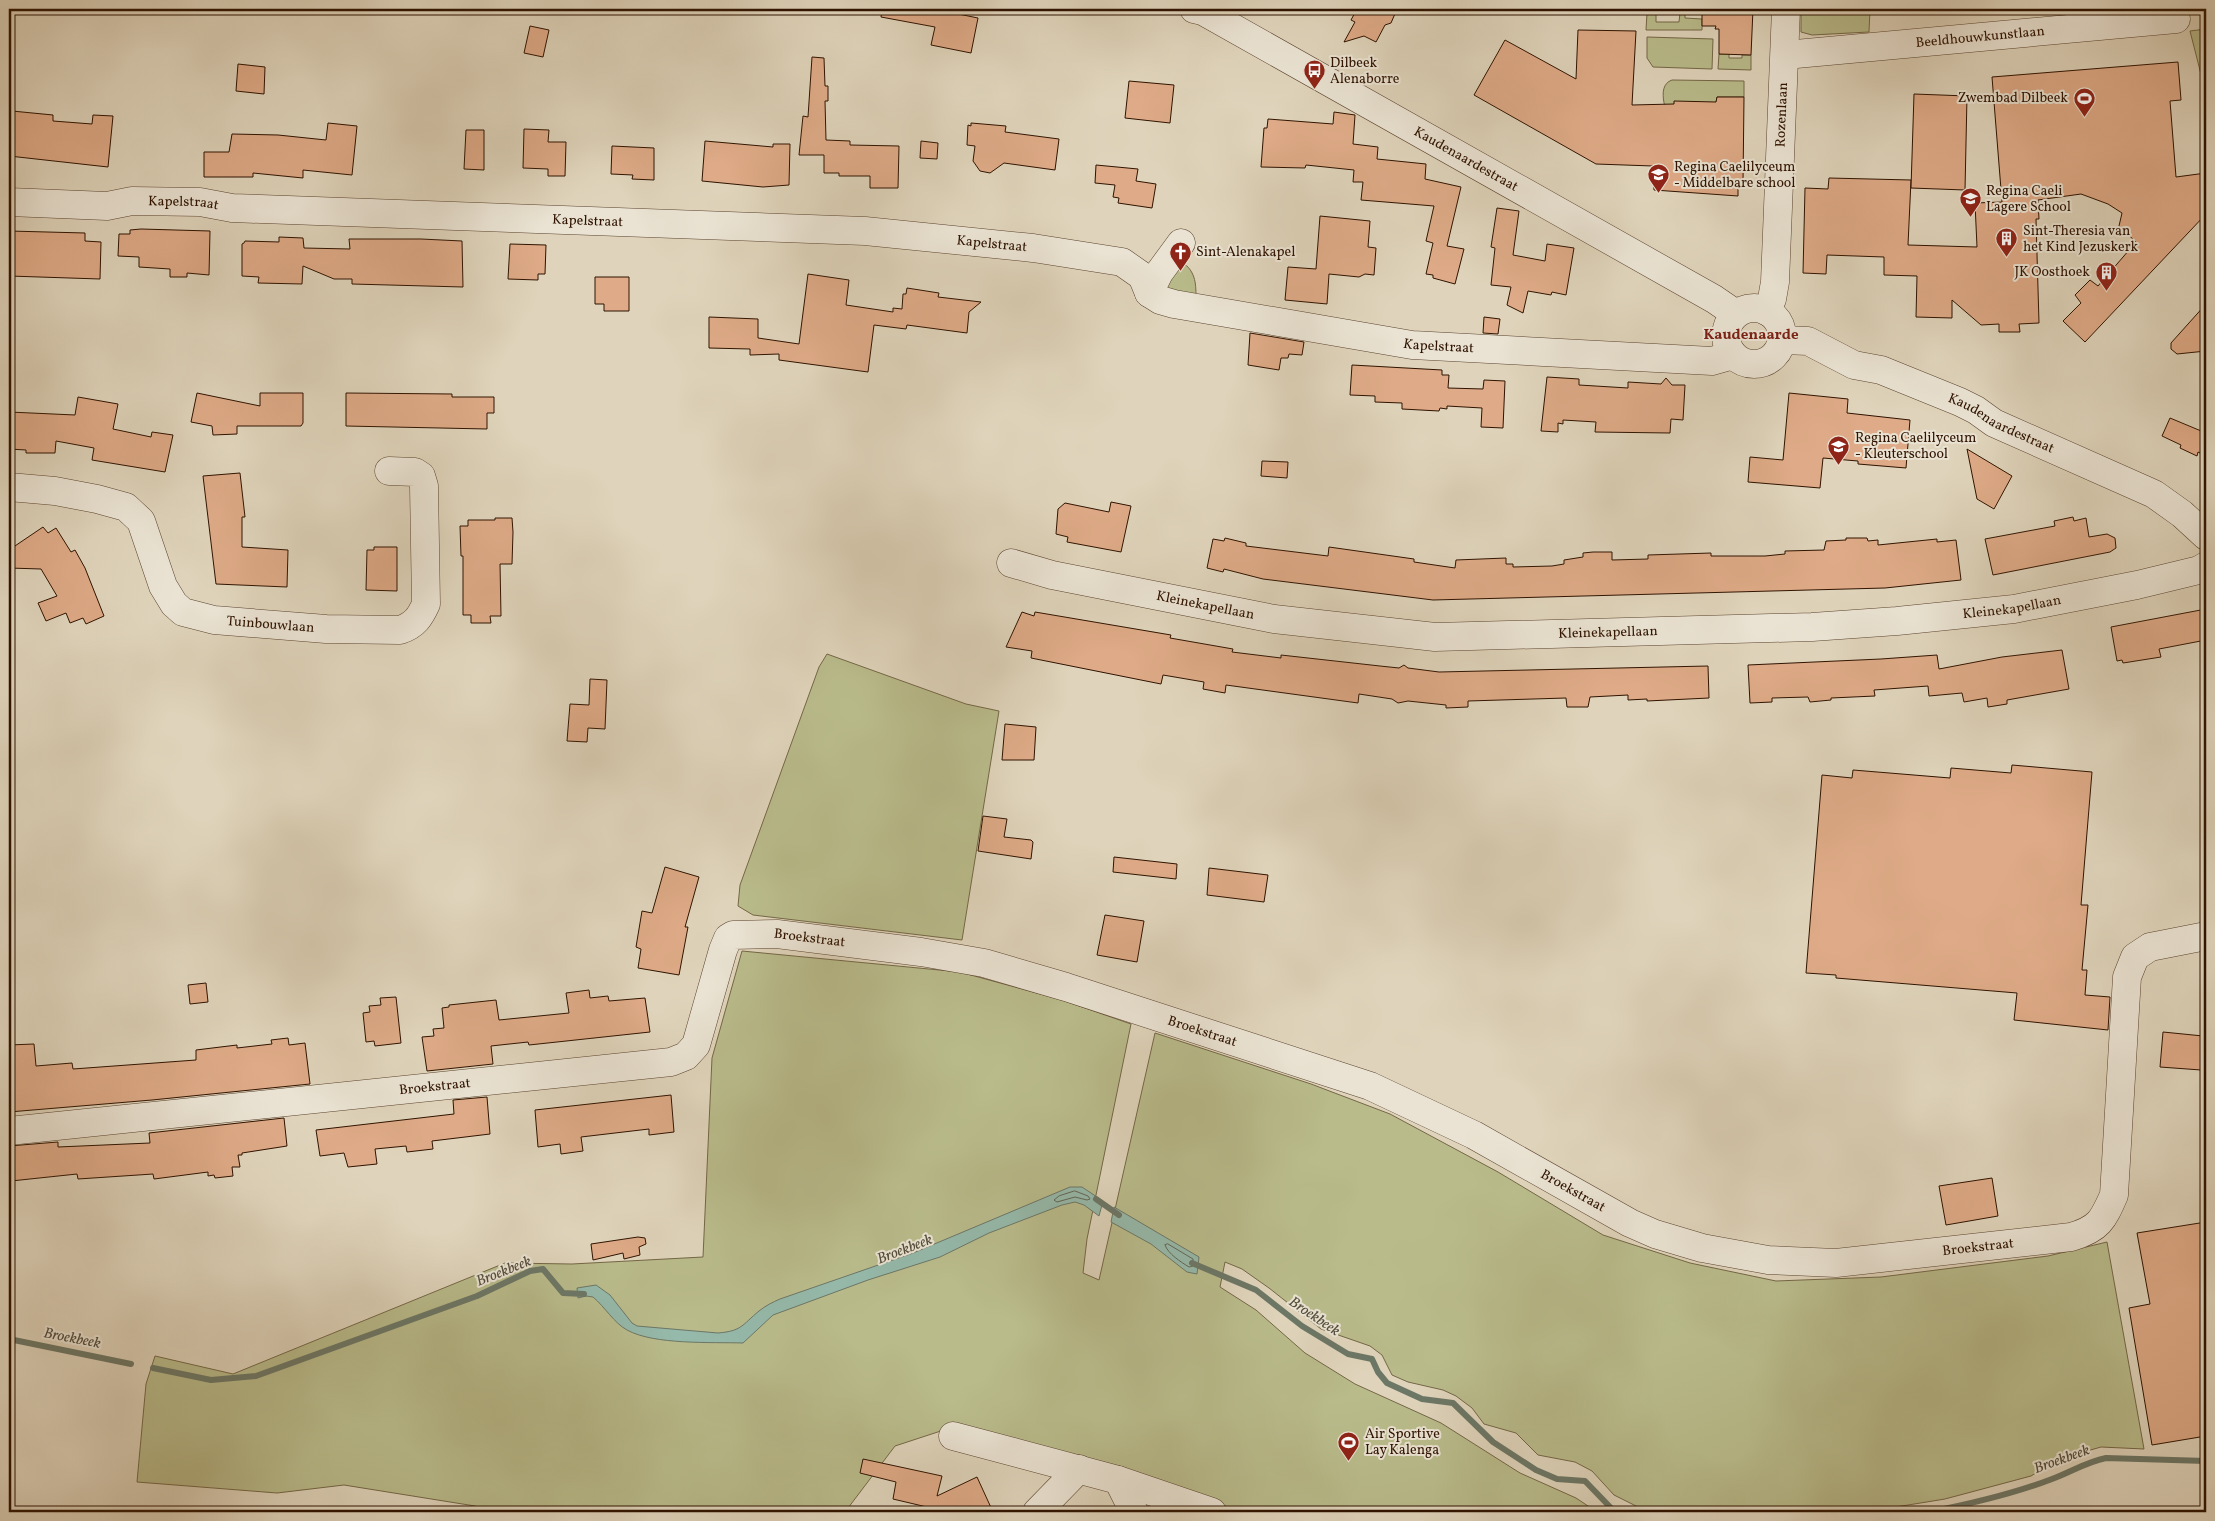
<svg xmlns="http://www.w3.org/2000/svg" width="2215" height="1521" viewBox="0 0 2215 1521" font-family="Vollkorn,serif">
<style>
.green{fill:#b9bb8b;stroke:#746746}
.water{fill:#95b9aa;stroke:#6c7766}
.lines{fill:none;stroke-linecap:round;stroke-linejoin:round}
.shore{stroke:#626655;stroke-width:1}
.stream{stroke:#6c7766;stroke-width:6}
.building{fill:#deaa87;stroke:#2f1300}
.minor-casing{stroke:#5b432f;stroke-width:29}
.minor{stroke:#eae3d3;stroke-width:28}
.labels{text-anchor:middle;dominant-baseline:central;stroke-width:4;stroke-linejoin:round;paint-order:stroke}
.street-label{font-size:14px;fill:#2f1300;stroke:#eae3d3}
.poi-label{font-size:14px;fill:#2f1300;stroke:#eae3d3;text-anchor:start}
.neighbourhood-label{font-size:15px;font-weight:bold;fill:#7a1f14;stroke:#eae3d3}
.water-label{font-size:15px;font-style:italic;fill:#534d3c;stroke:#eae3d3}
</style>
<rect width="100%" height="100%" fill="#dfd4bb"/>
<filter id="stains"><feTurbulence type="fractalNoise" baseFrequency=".004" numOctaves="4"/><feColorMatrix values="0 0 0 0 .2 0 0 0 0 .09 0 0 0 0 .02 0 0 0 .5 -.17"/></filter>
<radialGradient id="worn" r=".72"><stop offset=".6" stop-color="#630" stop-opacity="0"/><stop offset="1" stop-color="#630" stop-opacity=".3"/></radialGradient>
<g class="green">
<polygon points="1801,9 1870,9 1869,32 1812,35 1801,32"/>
<polygon points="1647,13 1656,13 1656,22 1679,22 1680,13 1685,13 1685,18 1702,19 1702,30 1646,30"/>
<polygon points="2206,29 2206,94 2190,31"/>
<polygon points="1647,37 1713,39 1712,69 1653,67 1647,58"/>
<polygon points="1719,54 1729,54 1729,58 1742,58 1742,55 1751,55 1751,70 1718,69"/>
<path d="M1672,80L1744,81V97H1717L1716,102L1674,130C1668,118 1654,86 1672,80Z"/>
<path d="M1182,262C1195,271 1196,282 1196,297L1166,291L1167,271Z"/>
<polygon points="827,654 966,704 999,711 962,940 753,915 738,906 740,885 819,667"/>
<polygon points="742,951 960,972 1062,1000 1131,1024 1087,1239 1083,1273 1099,1280 1155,1033 1311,1084 1390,1114 1498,1172 1603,1235 1690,1263 1776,1281 1881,1277 2048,1256 2107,1242 2144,1449 2101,1447 2059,1459 2031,1476 1945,1499 1865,1512 1648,1512 1614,1495 1592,1471 1575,1462 1538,1455 1516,1433 1484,1424 1472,1408 1456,1396 1443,1390 1408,1382 1392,1375 1382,1355 1370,1346 1321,1329 1269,1288 1242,1269 1225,1262 1220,1287 1256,1310 1305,1353 1355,1384 1441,1423 1520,1473 1576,1498 1597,1512 1246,1512 953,1427 895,1446 845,1512 493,1512 475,1506 344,1485 277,1493 137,1482 146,1384 155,1356 233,1374 505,1263 572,1264 703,1257 712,1058"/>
</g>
<g class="water">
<path d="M1070,1187H1082L1103,1201L1099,1216L1084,1205L1075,1202L1062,1205L989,1233L940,1257L868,1280L773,1315L743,1343C712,1342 654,1345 627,1330C614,1323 605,1307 593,1297L586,1296L578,1298L577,1288L596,1285L610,1295L632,1323L637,1326L718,1333C742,1331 742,1325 759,1311C765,1306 773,1302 780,1299L913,1253Z"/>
<polygon points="1114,1207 1199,1257 1197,1274 1187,1272 1151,1244 1111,1222"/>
</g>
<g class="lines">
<g class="shore">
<polygon points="1075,1191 1088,1196 1090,1199 1087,1200 1075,1197 1057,1202 1054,1200 1059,1196"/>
<path d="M1168,1244L1193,1259V1266L1189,1267C1181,1262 1168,1254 1165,1245Z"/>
</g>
<g class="stream">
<polyline points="1096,1199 1119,1215"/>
<polyline points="1192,1263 1256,1290 1302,1326 1348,1354 1372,1359 1378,1372 1387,1383 1422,1399 1453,1403 1493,1442 1536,1470 1557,1479 1585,1481 1612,1509 1617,1512"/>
<polyline points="9,1339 131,1364"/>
<polyline points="153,1368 211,1380 256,1376 477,1296 530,1271 543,1269 563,1293 584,1294"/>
<path d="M1929,1512C1970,1504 2013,1494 2052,1479C2071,1472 2086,1462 2106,1458L2206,1461"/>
</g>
</g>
<g class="building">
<polygon points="882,9 934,9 978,18 971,53 931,45 935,27 881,17"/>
<polygon points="1357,9 1397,9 1391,23 1385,25 1376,42 1364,36 1344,42 1355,22 1351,20"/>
<polygon points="1702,9 1753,9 1751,55 1719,54 1719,29 1715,29 1716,26 1702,26"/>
<polygon points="530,26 549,30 543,57 524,53"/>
<polygon points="1578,30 1636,31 1632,105 1674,104 1674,101 1716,102 1717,97 1744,97 1743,183 1738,183 1738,196 1654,190 1653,166 1596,164 1474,95 1505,40 1576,79"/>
<polygon points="812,57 824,58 825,86 828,86 828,101 825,101 826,140 850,141 850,145 899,146 898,188 870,188 870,176 839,176 839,173 824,173 824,155 799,155 803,116 808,117"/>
<polygon points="2178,62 2181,100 2170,101 2176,177 2206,173 2206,214 2085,342 2063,321 2081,303 2075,295 2090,280 2098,286 2136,242 2119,226 2122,213 2108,204 2081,194 2038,200 2039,219 2036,219 2039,323 2019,324 2020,332 1999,332 1999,324 1981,325 1952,300 1952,318 1916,317 1917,276 1884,275 1884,257 1827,255 1826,274 1803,273 1805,188 1828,189 1829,178 1911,180 1908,245 1977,247 1975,203 2002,202 1992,77"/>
<polygon points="238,64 265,67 264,94 236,91"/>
<polygon points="1129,81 1174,85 1170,123 1125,118"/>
<polygon points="1914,94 1967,96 1965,190 1911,188"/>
<polygon points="12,111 53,115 53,121 92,124 93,115 113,116 108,167 9,156"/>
<polygon points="1334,112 1355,115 1353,144 1378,147 1377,159 1426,164 1425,179 1461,187 1447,246 1464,249 1455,284 1433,278 1433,275 1426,274 1433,243 1426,241 1434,206 1361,200 1363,182 1353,182 1354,170 1306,165 1305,168 1261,167 1264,128 1267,128 1268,119 1333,124"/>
<polygon points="328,123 357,126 352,175 303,170 303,178 253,173 253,177 204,177 204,152 229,152 232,134 278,135 326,140"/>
<polygon points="971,123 1006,126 1005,132 1059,139 1055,170 1004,163 990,173 980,171 973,161 975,146 967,145 968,125 971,126"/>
<polygon points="524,129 549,130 548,142 566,142 565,176 548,176 548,169 523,168"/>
<polygon points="466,130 484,130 484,170 464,169"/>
<polygon points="705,141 773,147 773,144 790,144 789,185 763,187 702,181"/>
<polygon points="921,141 938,143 937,159 920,158"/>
<polygon points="612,146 654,148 654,180 632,179 633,175 611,174"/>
<polygon points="1096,165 1138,169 1136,181 1156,184 1152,208 1118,203 1119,198 1113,197 1115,185 1095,183"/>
<polygon points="1497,208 1519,211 1513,255 1545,261 1547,244 1574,248 1566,295 1552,292 1551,295 1528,291 1523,313 1507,305 1511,287 1491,285 1495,248 1491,247"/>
<polygon points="1320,216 1370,221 1368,247 1376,248 1374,275 1365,274 1359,277 1329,274 1327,304 1285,300 1288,267 1316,269"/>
<polygon points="141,229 210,231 209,275 187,273 187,277 170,277 170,269 139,267 139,257 118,256 119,234 130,234 130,230"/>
<polygon points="9,231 85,233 85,241 101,242 100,279 9,276"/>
<polygon points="279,237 303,238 304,248 350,249 349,239 421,239 462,241 463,287 352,284 352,279 334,279 303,266 302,284 258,283 259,277 242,276 242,244 244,243 245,241 279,242"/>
<polygon points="510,244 546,245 545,274 538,274 538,280 508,279"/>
<polygon points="808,274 849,280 846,305 893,312 893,308 902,309 903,294 906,294 907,288 939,293 938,297 981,302 969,312 967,333 907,325 906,329 874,325 868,372 779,360 779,354 750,355 750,349 709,348 709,317 758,319 758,338 799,344"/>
<polygon points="595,277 629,277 629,311 604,311 604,304 595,304"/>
<polygon points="2206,304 2206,351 2177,354 2171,349 2171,343"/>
<polygon points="1484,317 1500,319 1498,334 1483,333"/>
<polygon points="1250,333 1304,342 1302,355 1289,354 1288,358 1281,358 1279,370 1248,365"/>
<polygon points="1352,365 1442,370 1442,375 1449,375 1448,388 1483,389 1484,380 1505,381 1503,428 1481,427 1482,408 1447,406 1447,409 1440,408 1439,411 1402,409 1402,403 1375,402 1375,396 1350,395"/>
<polygon points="1547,377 1579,379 1579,385 1628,388 1628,382 1661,384 1666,378 1672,385 1685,385 1683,420 1671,419 1670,433 1595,432 1596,422 1563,420 1563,424 1558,423 1558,432 1541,431"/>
<polygon points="197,393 260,406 260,393 303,393 303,423 301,426 237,426 237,434 213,435 212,426 191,422"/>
<polygon points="346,393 452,394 452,397 494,397 494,413 487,413 487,429 346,426"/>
<polygon points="1789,393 1848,399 1847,413 1910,420 1906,468 1858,464 1858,461 1823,458 1820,488 1748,482 1750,457 1783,460"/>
<polygon points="78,397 118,404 113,429 151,437 152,432 173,435 165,472 92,460 94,448 56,441 55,453 26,453 26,450 9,449 9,412 75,415"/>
<polygon points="2170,418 2206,433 2206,444 2202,454 2198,452 2197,456 2180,448 2181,445 2162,436"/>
<polygon points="1967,449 2012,476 1994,509 1977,499"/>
<polygon points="1262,461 1288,462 1287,478 1261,476"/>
<polygon points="240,473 245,517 242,517 242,547 288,550 287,587 216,584 203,476"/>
<polygon points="1111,502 1131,506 1121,552 1067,542 1068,537 1056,534 1058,509 1065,503 1109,512"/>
<polygon points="2073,517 2074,521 2086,518 2089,537 2107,534 2115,538 2116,548 2110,552 1993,575 1985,539 2055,526 2054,521"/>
<polygon points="495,518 512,518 513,532 512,564 500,564 501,616 490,616 491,623 471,623 471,615 463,615 463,556 461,556 460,526 468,526 468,520 495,520"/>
<polygon points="43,527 48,533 56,528 71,552 75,550 85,568 104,616 86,624 83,618 70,623 66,613 46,621 38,603 57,596 41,569 9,568 9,550"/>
<polygon points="1225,538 1246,543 1246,546 1328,556 1329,547 1414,559 1414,562 1455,568 1456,560 1506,558 1506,564 1513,564 1513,567 1552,566 1564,564 1564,560 1583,557 1583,553 1593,552 1612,552 1612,560 1648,559 1648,555 1711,553 1711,556 1765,556 1785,554 1785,551 1824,550 1826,541 1846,540 1846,538 1867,538 1868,541 1878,540 1878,545 1937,539 1937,542 1956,540 1961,580 1885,588 1433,600 1263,579 1224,569 1223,572 1207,568 1213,539 1224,541"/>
<polygon points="374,547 397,547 397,591 366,590 367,550 374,550"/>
<polygon points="2206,609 2206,640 2159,649 2161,657 2123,663 2122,660 2117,661 2111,627"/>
<polygon points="1022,612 1034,616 1035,612 1171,635 1170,638 1233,649 1232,652 1281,658 1281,655 1380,666 1399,668 1404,665 1408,668 1439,672 1708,666 1709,698 1647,701 1647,699 1628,700 1628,695 1590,697 1588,707 1567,707 1566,698 1468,701 1468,707 1446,708 1446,705 1408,701 1398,703 1392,699 1359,694 1358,703 1226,685 1225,693 1203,689 1204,682 1163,675 1161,684 1031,658 1032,651 1006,647"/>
<polygon points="2062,650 2069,689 2007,700 2007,704 1988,707 1987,698 1964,702 1962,693 1929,696 1928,686 1874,690 1875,696 1831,698 1831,700 1810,702 1808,697 1772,698 1772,702 1750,703 1748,665 1881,659 1937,655 1939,669 2002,657"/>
<polygon points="590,679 607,680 605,729 588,728 587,742 567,741 570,704 589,705"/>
<polygon points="1005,724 1036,727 1034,760 1002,760"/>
<polygon points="2012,765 2092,772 2081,905 2088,905 2082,970 2087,970 2085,995 2110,997 2108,1030 2014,1020 2017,993 1836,978 1836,975 1806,973 1822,775 1852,778 1853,770 1950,778 1951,768 2011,773"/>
<polygon points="983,816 1007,819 1004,837 1031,840 1033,842 1031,859 978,851"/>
<polygon points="1114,857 1177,864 1176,879 1113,872"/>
<polygon points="665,867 699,877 685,927 688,927 679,975 638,968 641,949 636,947 642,911 652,913"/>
<polygon points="1209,868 1268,875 1264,902 1207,895"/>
<polygon points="1105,915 1144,921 1137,962 1097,955"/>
<polygon points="206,983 208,1002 190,1004 188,985"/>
<polygon points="589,990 590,998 608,996 609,1001 645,998 650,1032 529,1045 528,1042 491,1046 493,1064 427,1071 422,1037 434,1036 433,1029 444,1028 442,1008 449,1007 449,1005 496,1000 499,1020 569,1013 566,993"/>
<polygon points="396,997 401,1043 375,1046 374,1041 366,1042 363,1013 370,1012 369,1006 381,1005 380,998"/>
<polygon points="2163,1032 2203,1036 2201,1070 2160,1067"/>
<polygon points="288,1038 289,1045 305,1043 310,1084 152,1100 9,1112 9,1045 34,1044 36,1066 72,1063 73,1069 196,1060 196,1050 237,1045 237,1048 272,1044 271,1040"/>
<polygon points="671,1095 674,1132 649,1135 649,1129 581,1137 583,1151 561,1154 560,1144 538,1147 535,1110"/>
<polygon points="487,1097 490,1134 432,1141 433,1149 407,1152 406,1146 375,1149 377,1164 348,1167 344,1153 320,1156 316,1130 454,1114 453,1100"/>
<polygon points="284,1118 287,1146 242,1153 242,1155 238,1155 240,1167 232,1167 233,1176 215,1178 214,1175 208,1176 208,1172 154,1179 153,1174 78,1179 77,1174 11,1181 10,1174 9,1174 9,1146 58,1142 58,1147 150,1143 149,1133"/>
<polygon points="1992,1178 1998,1216 1946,1225 1939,1186"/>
<polygon points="2206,1222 2206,1436 2152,1445 2129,1308 2150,1304 2137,1233"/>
<polygon points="638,1237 645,1238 646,1244 639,1247 640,1255 624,1259 623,1253 593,1260 591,1244"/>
<polygon points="863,1459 942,1476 937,1496 977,1477 993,1512 948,1512 893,1499 896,1482 860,1473"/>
</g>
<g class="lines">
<defs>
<g id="minor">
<path id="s1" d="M1194,9L1203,11L1714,299L1736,314"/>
<path id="s2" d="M1785,55L2176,19"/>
<path id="s3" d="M9,202L107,206L132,201L200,202L232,208L865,231L1033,248L1122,262L1142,276L1149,293L1160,300L1174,304L1412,345L1712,361L1733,355"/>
<polyline points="1149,293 1159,273 1181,243"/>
<circle cx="1754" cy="336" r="28"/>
<path id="s4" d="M1766,311L1772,299L1775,282L1786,9"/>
<path id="s5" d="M1783,340L1808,341L1854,365L1881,370L1960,402L1976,410L1994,423L2154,494L2182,514L2206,536"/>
<path id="s6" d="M9,487L55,491L97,499L126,507L141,521L163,586L174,604L183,612L214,620L326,629L400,630C415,625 420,617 426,604L424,486L421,476L415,472L389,471"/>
<path id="s7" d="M1011,563L1052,575L1274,619L1435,637L1812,627L1897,621L2014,609L2137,585L2199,570L2206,566"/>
<path id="s8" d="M9,1131L671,1062L686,1056L696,1045L723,950L728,938L733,935L777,934L921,952L984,963L1066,987L1370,1086L1474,1135L1630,1223L1655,1234L1702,1248L1768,1260L1836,1263L2071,1237C2099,1229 2103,1220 2114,1195L2127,977L2135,957L2150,947L2206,936"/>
<polyline points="953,1436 1118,1480 1212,1512"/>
<polyline points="1118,1480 1134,1512"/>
<polyline points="1037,1512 1079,1469"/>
</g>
</defs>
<use href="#minor" class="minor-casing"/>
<use href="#minor" class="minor"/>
</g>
<defs>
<symbol id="bus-pin" viewBox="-11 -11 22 30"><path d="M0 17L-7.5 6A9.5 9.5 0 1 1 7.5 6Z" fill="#8f2418" stroke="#eae3d3"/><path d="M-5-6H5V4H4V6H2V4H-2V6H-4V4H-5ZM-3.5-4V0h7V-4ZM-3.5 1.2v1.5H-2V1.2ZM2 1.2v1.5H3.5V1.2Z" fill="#fff"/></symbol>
<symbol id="stadium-pin" viewBox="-11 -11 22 30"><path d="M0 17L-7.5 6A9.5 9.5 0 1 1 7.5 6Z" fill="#8f2418" stroke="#eae3d3"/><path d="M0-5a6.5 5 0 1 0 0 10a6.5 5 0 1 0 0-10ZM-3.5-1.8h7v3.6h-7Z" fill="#fff"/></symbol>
<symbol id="school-pin" viewBox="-11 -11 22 30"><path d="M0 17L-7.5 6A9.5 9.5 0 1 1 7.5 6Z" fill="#8f2418" stroke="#eae3d3"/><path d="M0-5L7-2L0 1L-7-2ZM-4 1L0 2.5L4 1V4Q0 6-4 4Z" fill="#fff"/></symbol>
<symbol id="building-pin" viewBox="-11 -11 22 30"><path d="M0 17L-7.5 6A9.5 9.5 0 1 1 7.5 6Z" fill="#8f2418" stroke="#eae3d3"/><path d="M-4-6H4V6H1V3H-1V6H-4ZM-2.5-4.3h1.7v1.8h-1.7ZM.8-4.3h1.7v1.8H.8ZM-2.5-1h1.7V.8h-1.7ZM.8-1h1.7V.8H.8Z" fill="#fff"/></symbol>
<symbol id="church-pin" viewBox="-11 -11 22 30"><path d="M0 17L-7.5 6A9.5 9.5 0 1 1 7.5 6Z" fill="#8f2418" stroke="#eae3d3"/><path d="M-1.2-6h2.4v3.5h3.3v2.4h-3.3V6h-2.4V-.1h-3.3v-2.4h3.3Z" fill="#fff"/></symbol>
</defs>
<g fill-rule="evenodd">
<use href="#bus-pin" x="1302" y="58" width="25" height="34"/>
<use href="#stadium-pin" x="2072" y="86" width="25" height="34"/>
<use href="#school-pin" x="1646" y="162" width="25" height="34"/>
<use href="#school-pin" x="1958" y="186" width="25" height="34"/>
<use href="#building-pin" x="1994" y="226" width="25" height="34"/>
<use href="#church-pin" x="1168" y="240" width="25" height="34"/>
<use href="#building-pin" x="2094" y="260" width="25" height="34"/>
<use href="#school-pin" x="1826" y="434" width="25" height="34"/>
<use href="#stadium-pin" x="1336" y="1430" width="25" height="34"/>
</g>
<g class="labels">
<g class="street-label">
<text stroke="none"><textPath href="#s2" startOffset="196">Beeldhouwkunstlaan</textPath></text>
<text stroke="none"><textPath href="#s4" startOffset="198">Rozenlaan</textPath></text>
<text stroke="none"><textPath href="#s1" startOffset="311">Kaudenaardestraat</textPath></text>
<text stroke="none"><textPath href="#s3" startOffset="175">Kapelstraat</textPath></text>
<text stroke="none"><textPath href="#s3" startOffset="580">Kapelstraat</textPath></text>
<text stroke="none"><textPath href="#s3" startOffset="985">Kapelstraat</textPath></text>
<text stroke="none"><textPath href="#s3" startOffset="1455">Kapelstraat</textPath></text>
<text stroke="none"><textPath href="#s5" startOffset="236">Kaudenaardestraat</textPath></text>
<text stroke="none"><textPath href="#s7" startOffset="199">Kleinekapellaan</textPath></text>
<text stroke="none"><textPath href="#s7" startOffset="1009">Kleinekapellaan</textPath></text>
<text stroke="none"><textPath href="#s6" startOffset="330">Tuinbouwlaan</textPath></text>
<text stroke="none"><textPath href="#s7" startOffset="604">Kleinekapellaan</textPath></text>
<text stroke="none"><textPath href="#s8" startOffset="891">Broekstraat</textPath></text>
<text stroke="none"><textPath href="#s8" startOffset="1296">Broekstraat</textPath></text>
<text stroke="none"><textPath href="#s8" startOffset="428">Broekstraat</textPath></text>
<text stroke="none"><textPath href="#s8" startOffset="1701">Broekstraat</textPath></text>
<text stroke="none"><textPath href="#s8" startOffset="2121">Broekstraat</textPath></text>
</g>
<g class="poi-label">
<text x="1330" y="63">Dilbeek<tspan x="1330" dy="16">Alenaborre</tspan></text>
<text x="2068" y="98" text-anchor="end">Zwembad Dilbeek</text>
<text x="1674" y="167">Regina Caelilyceum<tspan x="1674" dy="16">- Middelbare school</tspan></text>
<text x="1986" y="191">Regina Caeli<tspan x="1986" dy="16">Lagere School</tspan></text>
<text x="2023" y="231">Sint-Theresia van<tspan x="2023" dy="16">het Kind Jezuskerk</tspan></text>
<text x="1196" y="252">Sint-Alenakapel</text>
<text x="2090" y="272" text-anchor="end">JK Oosthoek</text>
<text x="1855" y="438">Regina Caelilyceum<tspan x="1855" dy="16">- Kleuterschool</tspan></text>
<text x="1365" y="1434">Air Sportive<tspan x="1365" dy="16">Lay Kalenga</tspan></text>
</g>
<g class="neighbourhood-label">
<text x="1751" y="335">Kaudenaarde</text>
</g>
<g class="water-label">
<text transform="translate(905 1250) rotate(-21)">Broekbeek</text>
<text transform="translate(504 1272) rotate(-22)">Broekbeek</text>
<text transform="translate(1314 1317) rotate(34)">Broekbeek</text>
<text transform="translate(72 1339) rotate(11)">Broekbeek</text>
<text transform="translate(2062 1460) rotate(-20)">Broekbeek</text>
</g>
</g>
<rect width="2215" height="1521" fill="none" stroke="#dfd4bb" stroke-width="30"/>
<rect x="10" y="10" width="2195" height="1501" fill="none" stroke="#2f1300" stroke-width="2.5"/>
<rect x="15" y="15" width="2185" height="1491" fill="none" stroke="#2f1300"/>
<rect width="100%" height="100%" filter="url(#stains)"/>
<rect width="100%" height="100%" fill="url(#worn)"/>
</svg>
